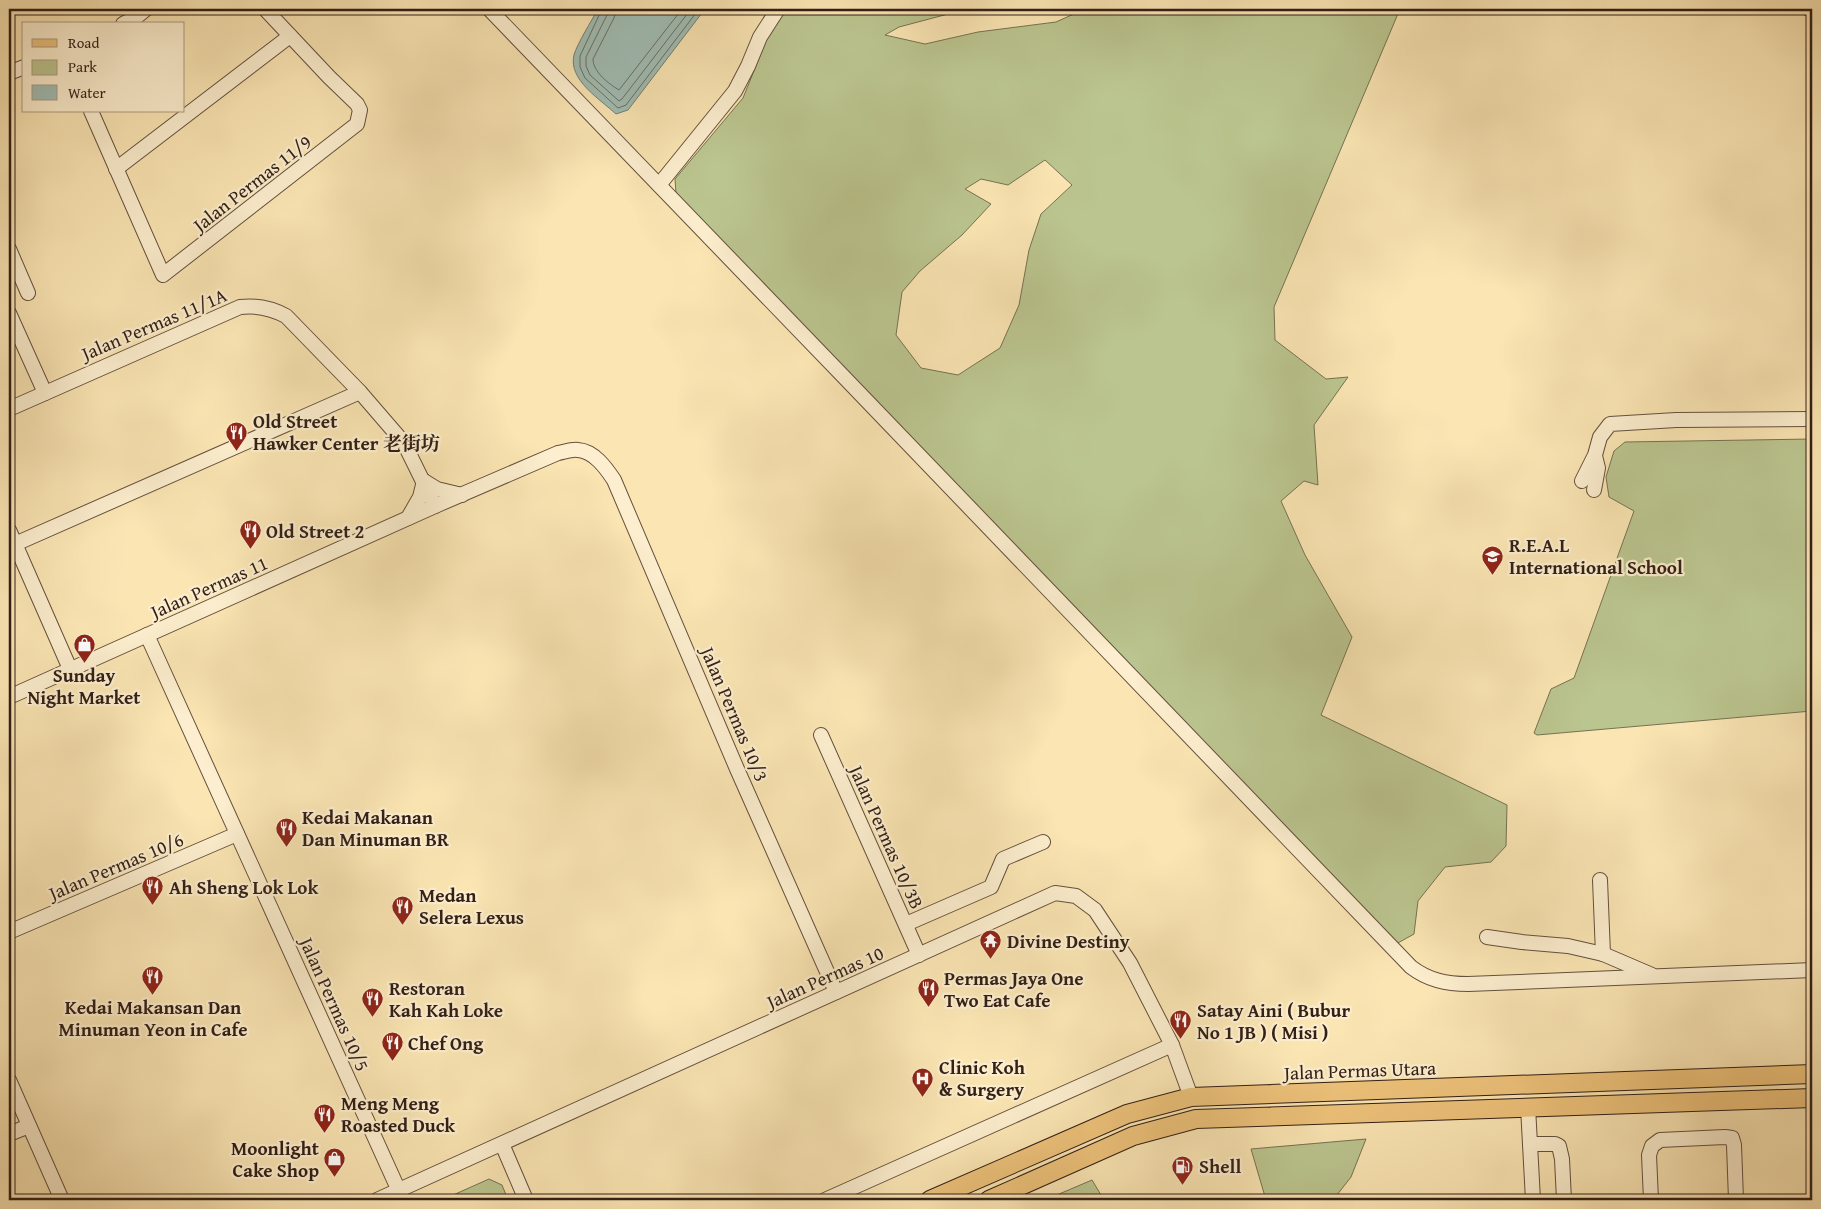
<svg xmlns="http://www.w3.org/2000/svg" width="1821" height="1209" viewBox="0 0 1821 1209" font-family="'Gentium Book Plus','Noto Serif SC',serif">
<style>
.green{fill:#bbc58f;stroke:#767252;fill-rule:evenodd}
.water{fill:#a0bdb4;stroke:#747e75}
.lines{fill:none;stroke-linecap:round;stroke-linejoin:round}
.shore{stroke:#696e65;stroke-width:1}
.minor-casing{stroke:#64503d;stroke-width:16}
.major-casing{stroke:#321f16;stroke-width:20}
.minor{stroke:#fceece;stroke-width:14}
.major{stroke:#edc27a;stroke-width:18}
.labels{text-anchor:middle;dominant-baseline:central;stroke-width:4.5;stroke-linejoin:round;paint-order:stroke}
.street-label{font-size:19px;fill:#321f16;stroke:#fceece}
.poi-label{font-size:19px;font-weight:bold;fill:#321f16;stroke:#fceece;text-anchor:start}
</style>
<rect width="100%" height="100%" fill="#fae5b3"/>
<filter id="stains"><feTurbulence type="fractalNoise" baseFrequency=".004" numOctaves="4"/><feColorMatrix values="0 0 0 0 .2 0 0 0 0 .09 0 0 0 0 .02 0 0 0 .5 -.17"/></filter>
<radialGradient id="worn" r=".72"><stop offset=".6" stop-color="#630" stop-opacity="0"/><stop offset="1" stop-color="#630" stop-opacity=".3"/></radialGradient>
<g class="green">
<path d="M779,9H967L899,27L885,35L925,44L978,32L1056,22L1085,9H1400L1274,307L1275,340L1326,379L1348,377L1314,425L1318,485L1304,481L1281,501L1305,555L1352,637L1321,715L1507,805L1506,846L1491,862L1445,867L1418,901L1414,934L1396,944L676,193L675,179L743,98ZM1045,160L1072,185L1041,214L1029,250L1019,305L1000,348L958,375L921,368L896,335L902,292L920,271L962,235L991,204L965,189L981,179L1008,185Z"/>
<polygon points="1790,9 1812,9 1812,18"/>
<polygon points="1812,439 1812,711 1537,735 1534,733 1551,689 1574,678 1634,511 1609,497 1606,477 1614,451 1625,442"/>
<polygon points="1366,1139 1351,1177 1333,1200 1266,1200 1251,1149"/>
<polygon points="489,1179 502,1185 508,1200 442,1200"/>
<polygon points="1092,1180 1104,1200 1045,1200"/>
</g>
<path class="water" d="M598,9H705L628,110L616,114C600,99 568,80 574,55C577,44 592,20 598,9Z"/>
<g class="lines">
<g class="shore">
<polyline points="602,9 580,56 580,67 585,78 618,108 626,105 699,9"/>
<polyline points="608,9 607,15 586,57 586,66 590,75 619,101 622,99 691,9"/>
<path d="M616,9L614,18L593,59C593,72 609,84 619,90L682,9"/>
</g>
<defs>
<g id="minor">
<path d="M489,9L842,375L1411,967C1428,980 1446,984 1468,984L1812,970"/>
<polyline points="123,24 135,18 146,9"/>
<polyline points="9,73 24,67"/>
<polyline points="91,111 163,275 357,124 360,110 357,104 329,77 265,9"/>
<polyline points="116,169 290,36"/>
<polyline points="659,185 735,91 748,66 760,37 778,9"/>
<polyline points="9,249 28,293"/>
<polyline points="9,313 45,393"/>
<path d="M9,409L240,307C257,305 271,308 286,316L360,392L404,443L435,506"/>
<polyline points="424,481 437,489 462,495"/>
<polyline points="1582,481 1595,455 1600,437 1610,424 1676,420 1812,419"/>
<polyline points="1594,490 1598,468 1595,456"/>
<polyline points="408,518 420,497 424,481"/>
<polyline points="9,530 70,669"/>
<polyline points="15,544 360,392"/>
<polyline points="147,635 399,1191"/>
<path d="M9,697L435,506L558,453C564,452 572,449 578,450C594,451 606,468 614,480L737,769L836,992"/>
<polyline points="821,735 919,955"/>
<polyline points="1600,880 1603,954"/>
<polyline points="906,924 991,887 1003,859 1043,842"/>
<polyline points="9,932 237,834"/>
<polyline points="1487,937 1522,942 1568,946 1603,954 1652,975"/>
<polyline points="9,1080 62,1200"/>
<polyline points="1528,1107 1533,1200"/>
<polyline points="9,1134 29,1126"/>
<polyline points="502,1144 526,1200"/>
<polyline points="1530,1144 1555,1144 1559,1146 1562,1159 1564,1200"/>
<polyline points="377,1200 1055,893 1076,896 1095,910 1130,963 1172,1045 1191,1097"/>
<polyline points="825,1200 1172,1045"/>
<polyline points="1651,1200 1649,1155 1652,1146 1660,1140 1725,1137 1732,1138 1734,1145 1736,1200"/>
</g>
<g id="major">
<polyline points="930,1200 1127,1114 1191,1097 1812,1074"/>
<polyline points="989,1200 1133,1136 1196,1119 1812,1098"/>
</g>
</defs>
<use href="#minor" class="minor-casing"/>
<use href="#major" class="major-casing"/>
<use href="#minor" class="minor"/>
<use href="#major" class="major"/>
</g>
<defs>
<symbol id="restaurant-pin" viewBox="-11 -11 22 30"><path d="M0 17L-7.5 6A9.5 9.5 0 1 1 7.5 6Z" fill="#8f2418" stroke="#fceece"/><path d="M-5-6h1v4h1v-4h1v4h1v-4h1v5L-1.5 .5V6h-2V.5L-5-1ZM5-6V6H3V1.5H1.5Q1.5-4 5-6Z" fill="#fff"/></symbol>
<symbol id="school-pin" viewBox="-11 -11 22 30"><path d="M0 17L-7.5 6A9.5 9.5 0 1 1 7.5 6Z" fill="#8f2418" stroke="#fceece"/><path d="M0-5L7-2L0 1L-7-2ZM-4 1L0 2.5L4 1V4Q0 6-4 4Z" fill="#fff"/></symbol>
<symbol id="shop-pin" viewBox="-11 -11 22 30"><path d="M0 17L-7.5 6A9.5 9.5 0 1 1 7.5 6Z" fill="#8f2418" stroke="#fceece"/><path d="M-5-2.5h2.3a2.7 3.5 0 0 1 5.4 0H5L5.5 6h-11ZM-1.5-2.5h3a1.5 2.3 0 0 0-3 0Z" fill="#fff"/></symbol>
<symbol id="temple-pin" viewBox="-11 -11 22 30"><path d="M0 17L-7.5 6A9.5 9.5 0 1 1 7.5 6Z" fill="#8f2418" stroke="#fceece"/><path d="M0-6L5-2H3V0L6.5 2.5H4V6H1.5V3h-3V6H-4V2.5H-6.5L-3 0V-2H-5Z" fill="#fff"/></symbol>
<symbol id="hospital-pin" viewBox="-11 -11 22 30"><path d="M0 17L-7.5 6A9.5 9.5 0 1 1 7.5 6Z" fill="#8f2418" stroke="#fceece"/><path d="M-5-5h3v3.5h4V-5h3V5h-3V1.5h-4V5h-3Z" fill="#fff"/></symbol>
<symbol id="fuel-pin" viewBox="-11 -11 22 30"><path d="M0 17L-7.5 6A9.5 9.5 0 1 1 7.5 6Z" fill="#8f2418" stroke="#fceece"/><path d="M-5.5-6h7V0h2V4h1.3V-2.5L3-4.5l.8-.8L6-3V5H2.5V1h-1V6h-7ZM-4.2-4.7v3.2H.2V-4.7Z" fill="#fff"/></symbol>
</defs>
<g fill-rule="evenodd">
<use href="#restaurant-pin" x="224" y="420" width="25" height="34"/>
<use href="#restaurant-pin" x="238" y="518" width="25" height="34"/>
<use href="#school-pin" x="1480" y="544" width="25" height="34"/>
<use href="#shop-pin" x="72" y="632" width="25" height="34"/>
<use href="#restaurant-pin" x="274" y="816" width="25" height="34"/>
<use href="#restaurant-pin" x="140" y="874" width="25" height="34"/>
<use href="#restaurant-pin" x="390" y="894" width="25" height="34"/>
<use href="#temple-pin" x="978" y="928" width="25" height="34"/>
<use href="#restaurant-pin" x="140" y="964" width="25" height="34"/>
<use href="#restaurant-pin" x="916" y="976" width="25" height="34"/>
<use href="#restaurant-pin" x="360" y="986" width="25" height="34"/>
<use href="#restaurant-pin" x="1168" y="1008" width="25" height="34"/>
<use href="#restaurant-pin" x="380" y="1030" width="25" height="34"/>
<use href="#hospital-pin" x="910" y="1066" width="25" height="34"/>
<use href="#restaurant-pin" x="312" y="1102" width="25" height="34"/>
<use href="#shop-pin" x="322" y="1146" width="25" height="34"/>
<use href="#fuel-pin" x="1170" y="1154" width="25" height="34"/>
</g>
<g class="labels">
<g class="street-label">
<text transform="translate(252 183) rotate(-38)">Jalan Permas 11/9</text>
<text transform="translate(154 324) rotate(-23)">Jalan Permas 11/1A</text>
<text transform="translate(209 587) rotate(-24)">Jalan Permas 11</text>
<text transform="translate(735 714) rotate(67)">Jalan Permas 10/3</text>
<text transform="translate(887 837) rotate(66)">Jalan Permas 10/3B</text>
<text transform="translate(116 866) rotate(-23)">Jalan Permas 10/6</text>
<text transform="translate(825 977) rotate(-24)">Jalan Permas 10</text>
<text transform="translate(335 1004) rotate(66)">Jalan Permas 10/5</text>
<text transform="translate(1360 1070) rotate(-2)">Jalan Permas Utara</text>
</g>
<g class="poi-label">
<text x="253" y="421">Old Street<tspan x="253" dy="22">Hawker Center 老街坊</tspan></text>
<text x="266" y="531">Old Street 2</text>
<text x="1509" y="545">R.E.A.L<tspan x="1509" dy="22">International School</tspan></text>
<text x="84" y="675" text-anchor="middle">Sunday<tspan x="84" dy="22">Night Market</tspan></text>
<text x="302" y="817">Kedai Makanan<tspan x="302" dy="22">Dan Minuman BR</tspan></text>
<text x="169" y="887">Ah Sheng Lok Lok</text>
<text x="419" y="895">Medan<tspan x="419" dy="22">Selera Lexus</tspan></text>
<text x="1007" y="941">Divine Destiny</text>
<text x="944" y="978">Permas Jaya One<tspan x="944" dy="22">Two Eat Cafe</tspan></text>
<text x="389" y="988">Restoran<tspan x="389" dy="22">Kah Kah Loke</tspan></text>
<text x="153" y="1007" text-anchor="middle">Kedai Makansan Dan<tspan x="153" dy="22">Minuman Yeon in Cafe</tspan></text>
<text x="1197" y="1010">Satay Aini ( Bubur<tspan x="1197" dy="22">No 1 JB ) ( Misi )</tspan></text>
<text x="408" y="1043">Chef Ong</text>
<text x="939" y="1067">Clinic Koh<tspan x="939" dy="22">&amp; Surgery</tspan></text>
<text x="341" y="1103">Meng Meng<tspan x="341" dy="22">Roasted Duck</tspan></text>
<text x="319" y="1148" text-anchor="end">Moonlight<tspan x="319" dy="22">Cake Shop</tspan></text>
<text x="1199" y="1166">Shell</text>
</g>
</g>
<rect width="1821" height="1209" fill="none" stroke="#fae5b3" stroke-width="30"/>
<rect x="10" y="10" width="1801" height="1189" fill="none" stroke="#321f16" stroke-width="2.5"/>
<rect x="15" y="15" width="1791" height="1179" fill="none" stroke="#321f16"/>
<rect x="22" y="22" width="162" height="90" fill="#fceece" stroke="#ab9b84"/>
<rect x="32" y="39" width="25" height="8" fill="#edc27a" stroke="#ab9b84"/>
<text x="68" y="48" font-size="15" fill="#321f16">Road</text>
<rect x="32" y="60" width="25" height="15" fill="#bbc58f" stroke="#ab9b84"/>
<text x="68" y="72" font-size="15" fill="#321f16">Park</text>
<rect x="32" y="85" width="25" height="15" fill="#a0bdb4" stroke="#ab9b84"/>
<text x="68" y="98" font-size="15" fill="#321f16">Water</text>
<rect width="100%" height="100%" filter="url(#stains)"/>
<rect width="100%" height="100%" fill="url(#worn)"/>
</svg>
